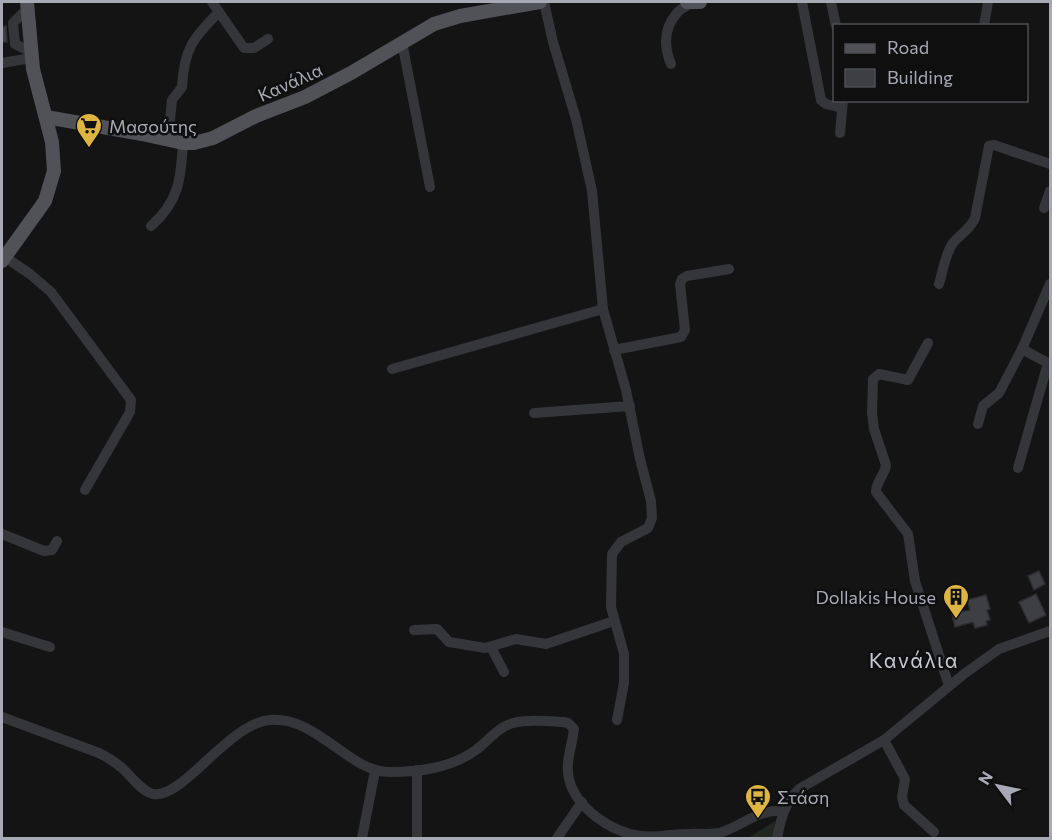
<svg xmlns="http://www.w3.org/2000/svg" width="1052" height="840" viewBox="0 0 1052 840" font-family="Commissioner,sans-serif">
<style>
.green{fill:#202821}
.building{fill:#3e3f42;stroke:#2e2e31;stroke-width:1.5}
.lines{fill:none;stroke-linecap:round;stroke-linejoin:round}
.minor{stroke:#35363a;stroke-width:10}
.major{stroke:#515258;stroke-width:14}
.labels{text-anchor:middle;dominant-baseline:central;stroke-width:5;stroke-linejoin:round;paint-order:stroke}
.street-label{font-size:18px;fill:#a7aab4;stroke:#0f0f10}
.poi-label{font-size:18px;fill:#a7aab4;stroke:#0f0f10;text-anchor:start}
.quarter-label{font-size:21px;letter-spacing:1.5px;fill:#c7c9d1;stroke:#0f0f10}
</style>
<rect width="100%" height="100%" fill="#141415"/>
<polygon class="green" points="775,821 773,838 748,838"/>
<g class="building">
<polygon points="6,26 7,42 2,42 2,27"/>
<polygon points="1039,571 1045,584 1034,590 1028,576"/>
<polygon points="1036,594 1046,615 1029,623 1019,602"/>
<polygon points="986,595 990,609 987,610 990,620 986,621 987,625 975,628 973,622 955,627 952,614 970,610 967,600"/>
</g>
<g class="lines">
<g class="minor">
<polyline points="212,2 244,48 254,48 268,39"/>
<polyline points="544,2 553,42 576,119 592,191 603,309 626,390 640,459 651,501 652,518 648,528 621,542 612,554 611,607 624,654 624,683 617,720"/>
<polyline points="802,2 821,100 826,104 842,108"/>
<polyline points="831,2 836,26"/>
<polyline points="27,9 13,23 15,44 31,52"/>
<polyline points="984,26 988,2"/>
<polyline points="402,42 430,187"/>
<polyline points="2,63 31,58"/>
<path d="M671,64C664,47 663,29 677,13C681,8 688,6 692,2"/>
<polyline points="840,133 843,100"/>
<path d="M168,140L172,100L182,87C184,49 193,38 219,12"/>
<polyline points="1044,208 1050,191"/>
<path d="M151,226C179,202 181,178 183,143"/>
<polyline points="5,257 30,274 51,292 131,400 130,412 85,490"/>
<path d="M939,284C943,271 945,254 953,243C960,234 970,230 975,218L989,146L994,145L1050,164"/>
<polyline points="1050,284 1022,349 1050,364"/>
<path d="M928,343L908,380L879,374L873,379L872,413L874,429L886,465C885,475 876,481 876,492L908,534L915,581L949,686"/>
<polyline points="614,350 681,337 685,330 680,284 682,279 687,276 729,269"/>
<polyline points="392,369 603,309"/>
<polyline points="534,413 630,406"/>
<polyline points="978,424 983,406 999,393 1022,349"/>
<polyline points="1018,468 1048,363"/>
<polyline points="2,534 44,551 52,550 57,541"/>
<polyline points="414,630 437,629 449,642 485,648 516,639 546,644 614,621"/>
<polyline points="2,632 50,647"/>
<polyline points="491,647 504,672"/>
<path d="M2,717L99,753C107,757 115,762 122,768C131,776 141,791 153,794C182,800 229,723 270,720C317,716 349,772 389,772C420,772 451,768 476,750C488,741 498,727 513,723C528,719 548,721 563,722L568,723L574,729C572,747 565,761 569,779C576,808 612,833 641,836C656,838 672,834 687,834C697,833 709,835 719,833C743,826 757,809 783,811"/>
<polyline points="884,740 905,779 902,797 904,805 934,832"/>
<polyline points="417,770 417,838"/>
<polyline points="362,838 375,771"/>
<polyline points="557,838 582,802"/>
<path d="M777,838C781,819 784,804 799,789L884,740L964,674L999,649L1050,631"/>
</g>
<g class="major">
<polyline points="687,2 700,2"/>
<polyline points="46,117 142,134 183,143 194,143 213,138 256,116 305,97 351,73 434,24 460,16 540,2"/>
<polyline points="2,261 45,201 54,171 52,142 33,69 27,2"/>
</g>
</g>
<defs>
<symbol id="supermarket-pin" viewBox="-11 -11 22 30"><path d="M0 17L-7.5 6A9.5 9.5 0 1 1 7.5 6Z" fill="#dfb542" stroke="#0f0f10"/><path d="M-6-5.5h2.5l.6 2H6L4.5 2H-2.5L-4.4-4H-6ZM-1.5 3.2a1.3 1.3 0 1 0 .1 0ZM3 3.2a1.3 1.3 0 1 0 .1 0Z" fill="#111"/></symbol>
<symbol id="building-pin" viewBox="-11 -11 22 30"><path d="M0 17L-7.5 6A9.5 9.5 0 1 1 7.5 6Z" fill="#dfb542" stroke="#0f0f10"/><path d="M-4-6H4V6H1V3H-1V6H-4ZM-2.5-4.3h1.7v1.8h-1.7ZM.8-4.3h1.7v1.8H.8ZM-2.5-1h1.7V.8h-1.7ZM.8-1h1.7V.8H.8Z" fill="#111"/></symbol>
<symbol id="bus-pin" viewBox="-11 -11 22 30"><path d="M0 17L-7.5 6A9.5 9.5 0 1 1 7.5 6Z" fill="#dfb542" stroke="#0f0f10"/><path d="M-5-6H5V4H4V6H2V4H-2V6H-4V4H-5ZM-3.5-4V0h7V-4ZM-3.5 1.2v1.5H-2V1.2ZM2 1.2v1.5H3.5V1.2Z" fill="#111"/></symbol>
</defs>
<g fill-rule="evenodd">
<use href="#supermarket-pin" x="74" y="111" width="30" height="40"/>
<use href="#building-pin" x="941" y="582" width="30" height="40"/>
<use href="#bus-pin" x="743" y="782" width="30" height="40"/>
</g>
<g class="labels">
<g class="street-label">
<text transform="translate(290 82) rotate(-24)">Κανάλια</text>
</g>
<g class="poi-label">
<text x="109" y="126">Μασούτης</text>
<text x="936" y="597" text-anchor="end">Dollakis House</text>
<text x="777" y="797">Στάση</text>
</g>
<g class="quarter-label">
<text x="914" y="659">Κανάλια</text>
</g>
</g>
<rect width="1052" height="840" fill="none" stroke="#a7aab4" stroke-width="6"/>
<rect x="833" y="24" width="195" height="78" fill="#0f0f10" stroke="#4c4d52" stroke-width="1.5"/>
<rect x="845" y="44" width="30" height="9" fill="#515258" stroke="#4c4d52" stroke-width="1.5"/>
<text x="887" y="54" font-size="18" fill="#a7aab4">Road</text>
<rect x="845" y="69" width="30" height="18" fill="#3e3f42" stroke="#4c4d52" stroke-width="1.5"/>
<text x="887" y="84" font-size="18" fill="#a7aab4">Building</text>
<g transform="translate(998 786) rotate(302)" stroke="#0f0f10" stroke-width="4.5" paint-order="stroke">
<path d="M0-4.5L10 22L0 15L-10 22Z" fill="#a7aab4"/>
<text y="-9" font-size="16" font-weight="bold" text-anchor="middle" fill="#a7aab4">N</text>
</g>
</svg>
